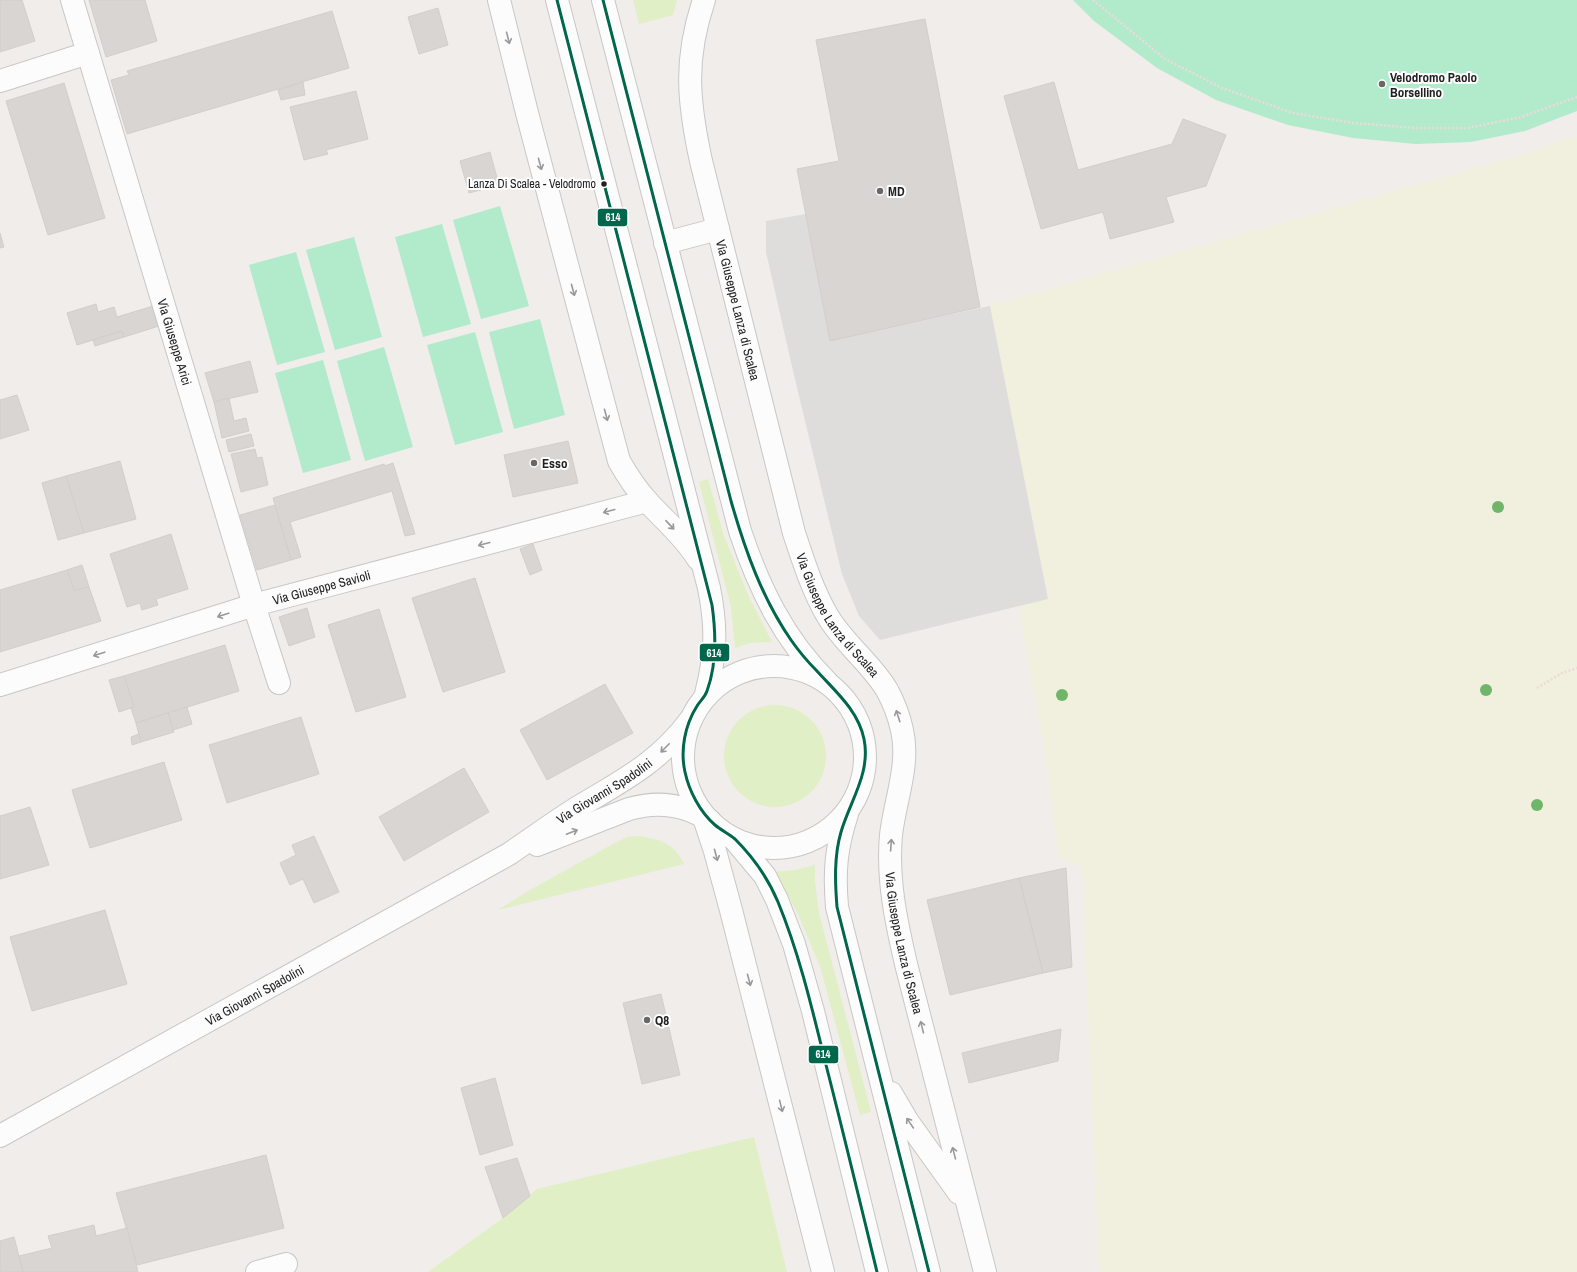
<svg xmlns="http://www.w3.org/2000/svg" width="1577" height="1272" viewBox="0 0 1577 1272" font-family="'Archivo Narrow',sans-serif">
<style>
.farmland{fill:#f1efdd}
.grass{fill:#e1efc6}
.pitch{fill:#b2eacc}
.parking{fill:#dedddb}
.building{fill:#d8d5d3;stroke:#d3cecb}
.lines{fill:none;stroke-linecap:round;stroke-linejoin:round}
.minor-casing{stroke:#c8c7c6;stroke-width:24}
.path{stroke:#eddadb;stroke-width:2.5;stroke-dasharray:2 2;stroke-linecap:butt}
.minor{stroke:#fdfcfc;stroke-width:22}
.bus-1-casing{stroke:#fff;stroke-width:6}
.bus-1{stroke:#00664c;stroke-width:3}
.tree{fill:#6fb66a}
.oneway{stroke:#9a9999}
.poi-dot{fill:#696867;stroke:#fff;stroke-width:1.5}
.bus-dot{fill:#212121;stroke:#fff;stroke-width:1.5}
.labels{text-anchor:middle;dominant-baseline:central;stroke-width:4;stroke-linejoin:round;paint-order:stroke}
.bus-label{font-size:12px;fill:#212121;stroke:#fff;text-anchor:end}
.poi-label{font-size:13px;font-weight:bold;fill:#212121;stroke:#fff;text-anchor:start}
.street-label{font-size:13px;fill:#212121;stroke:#fff}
.line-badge{stroke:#fff;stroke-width:1.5}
.badge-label{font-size:11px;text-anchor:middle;font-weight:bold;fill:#fff}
</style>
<rect width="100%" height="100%" fill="#f0edea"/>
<polygon class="farmland" points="1577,135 1577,1272 1099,1272 1082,867 1058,856 1046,759 1018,606 1048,599 990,306 1531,152"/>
<g class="grass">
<polygon points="633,0 677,0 673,15 639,24"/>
<polygon points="708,479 724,536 749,597 772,642 750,643 735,648 731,607 699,482"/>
<circle cx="775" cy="756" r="51"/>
<path d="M640,836C661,840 674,843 684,864L498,910L530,890L613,844L627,837Z"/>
<polygon points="815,865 815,882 819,913 871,1112 860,1115 820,966 798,914 775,872 795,870"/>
<polygon points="754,1137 787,1272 428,1272 503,1218 537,1189"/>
</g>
<g class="pitch">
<polygon points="1073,0 1577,0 1577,111 1525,131 1471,142 1416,144 1353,138 1288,125 1216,100 1157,68 1094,21"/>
<polygon points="500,206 529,306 481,319 453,220"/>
<polygon points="442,224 471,324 423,337 395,237"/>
<polygon points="354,237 382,337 335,350 306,250"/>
<polygon points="296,252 325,352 277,365 249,265"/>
<polygon points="540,319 565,415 514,429 489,332"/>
<polygon points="475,332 503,432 455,445 427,345"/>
<polygon points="384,347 413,447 365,461 337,361"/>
<polygon points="323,360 351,460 303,473 275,373"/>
</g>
<polygon class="parking" points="806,214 830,340 990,306 1048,599 880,640 859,616 842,574 793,371 766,252 766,221"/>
<g class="building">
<polygon points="0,0 22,0 35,41 0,52"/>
<polygon points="89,0 145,0 157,41 106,57"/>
<polygon points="438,8 448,45 419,54 408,17"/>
<polygon points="332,11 349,68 127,134 111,80 129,75 127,71"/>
<polygon points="925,19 980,307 830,341 797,169 839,161 816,40"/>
<polygon points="303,82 305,95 281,100 278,90"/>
<polygon points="1054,82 1078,170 1172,144 1183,119 1226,135 1206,186 1166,197 1174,222 1110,239 1103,212 1041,229 1004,96"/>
<polygon points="64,83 105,218 48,235 6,101"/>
<polygon points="356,91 368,139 326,150 328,154 304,160 290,107"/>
<polygon points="490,152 499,185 469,193 460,161"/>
<polygon points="0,233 4,247 0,248"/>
<polygon points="96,304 98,312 114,307 117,317 153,306 159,326 124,337 122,331 77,345 67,313"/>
<polygon points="122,331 124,337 95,346 93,340"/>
<polygon points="250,361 258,392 214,402 205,373"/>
<polygon points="17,395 29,430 0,439 0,400"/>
<polygon points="229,398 234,421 246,418 249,431 222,438 214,402"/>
<polygon points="251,434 254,446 229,452 226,440"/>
<polygon points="568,441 578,483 513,497 504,455"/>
<polygon points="255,449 257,458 262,457 268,485 241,492 231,454"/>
<polygon points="120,461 136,519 84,533 66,476"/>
<polygon points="393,463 415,534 405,536 392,491 290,522 301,557 291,560 273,498 384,464 385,466"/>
<polygon points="66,476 84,533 58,540 42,483"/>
<polygon points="275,505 291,560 257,570 240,515"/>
<polygon points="171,534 188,589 156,599 158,605 142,610 140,603 127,607 110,554"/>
<polygon points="533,544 542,570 530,575 520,549"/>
<polygon points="82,565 89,587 74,590 67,570"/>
<polygon points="67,570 74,590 89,587 101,621 0,652 0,590"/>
<polygon points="475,578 505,672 443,692 412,598"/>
<polygon points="307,608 315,637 289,646 279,617"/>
<polygon points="379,609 406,697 356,712 328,625"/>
<polygon points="225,645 239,691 136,723 131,708 134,707 124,676"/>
<polygon points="124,676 134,707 119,712 109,680"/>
<polygon points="605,684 633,733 547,780 520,730"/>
<polygon points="187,707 192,724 173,730 168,713"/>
<polygon points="168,713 174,732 141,742 136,723"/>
<polygon points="301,717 319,774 227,803 209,745"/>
<polygon points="139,734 141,742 132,745 131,737"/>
<polygon points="164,762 182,820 90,848 72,790"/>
<polygon points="464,768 489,812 404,861 379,817"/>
<polygon points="30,807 49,865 0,879 0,816"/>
<polygon points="314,836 339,892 314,903 303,879 290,885 280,863 296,855 292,845"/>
<polygon points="1066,868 1072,967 1043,973 1019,878"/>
<polygon points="1019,878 1043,973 950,995 927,900"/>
<polygon points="105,910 127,984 32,1011 10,937"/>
<polygon points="661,994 680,1075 642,1084 623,1003"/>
<polygon points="1061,1029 1058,1061 969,1083 962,1053"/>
<polygon points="495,1078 513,1145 480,1155 461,1088"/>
<polygon points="266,1155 284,1228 137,1265 116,1193"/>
<polygon points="517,1158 530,1196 503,1218 485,1167"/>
<polygon points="94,1225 96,1236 127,1228 138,1272 23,1272 19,1256 52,1248 48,1236"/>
<polygon points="14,1237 23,1272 0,1272 0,1241"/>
</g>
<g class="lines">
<defs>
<g id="minor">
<path id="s1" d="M72,0L254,605L279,683"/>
<path d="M499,0L527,113L619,461C627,475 636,489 647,501C664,520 685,537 698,559"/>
<path d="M557,0L709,588C717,628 716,654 706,694"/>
<path d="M603,0L740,531C759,588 784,640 827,682"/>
<path id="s2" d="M704,0C684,59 688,101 701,161L794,533C803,560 812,589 827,615C843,643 871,663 887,690C894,703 899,716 902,730C910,765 895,800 891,835C887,879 896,921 906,964L985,1272"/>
<polyline points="0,81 88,53"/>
<polyline points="665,243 718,229"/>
<circle cx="774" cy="757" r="91"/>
<path id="s3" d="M0,685L254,605L647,501"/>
<path d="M847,814C836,848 834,871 837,907L929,1272"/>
<polyline points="703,815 715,851 731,910 823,1272"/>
<polyline points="734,839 765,876 777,900 794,944 813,1011 877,1272"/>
<path d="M537,845L629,809C657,801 685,804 710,821"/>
<polyline points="891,1093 908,1122 959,1193"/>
<path id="s4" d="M0,1136L509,854C531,839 553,823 575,809C620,782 659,763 691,719"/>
<polyline points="257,1272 286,1264"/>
</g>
</defs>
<use href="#minor" class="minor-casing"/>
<g class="path">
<polyline points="1093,0 1165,59 1222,88 1293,113 1354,123 1415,128 1468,128 1521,117 1577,97"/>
<polyline points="1537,688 1562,673 1577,668"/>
</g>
<use href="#minor" class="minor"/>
<defs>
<g id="bus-1">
<path d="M557,0L712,605C716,633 717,664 707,691C705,697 700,701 697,706C685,725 680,750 685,772C689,791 700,812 715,825C721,830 729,834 735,839C753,857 768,878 778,902C799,953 812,1008 825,1061C843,1131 860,1202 877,1272"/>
<path d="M603,0L731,501C745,550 762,598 791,640C798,650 807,661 816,670C835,691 858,710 864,739C871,773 850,801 841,832C834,856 835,882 837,907L929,1272"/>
</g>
</defs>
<use href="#bus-1" class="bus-1-casing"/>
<use href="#bus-1" class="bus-1"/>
</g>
<g class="tree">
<circle cx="1498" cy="507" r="6"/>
<circle cx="1486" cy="690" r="6"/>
<circle cx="1062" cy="695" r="6"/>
<circle cx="1537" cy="805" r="6"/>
</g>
<defs><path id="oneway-shaft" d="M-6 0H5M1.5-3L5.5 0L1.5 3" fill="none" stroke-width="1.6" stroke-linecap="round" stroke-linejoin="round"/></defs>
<g class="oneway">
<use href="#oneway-shaft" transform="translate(508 38) rotate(76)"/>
<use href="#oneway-shaft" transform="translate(540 164) rotate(75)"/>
<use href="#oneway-shaft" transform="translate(573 290) rotate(75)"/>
<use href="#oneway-shaft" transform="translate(606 415) rotate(75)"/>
<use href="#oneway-shaft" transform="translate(609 511) rotate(165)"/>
<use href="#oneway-shaft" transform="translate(670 525) rotate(47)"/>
<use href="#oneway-shaft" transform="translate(484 544) rotate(165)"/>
<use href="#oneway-shaft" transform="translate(223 615) rotate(162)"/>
<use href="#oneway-shaft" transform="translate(99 654) rotate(162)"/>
<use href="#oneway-shaft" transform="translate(898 716) rotate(-108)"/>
<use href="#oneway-shaft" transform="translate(665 748) rotate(135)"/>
<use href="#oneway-shaft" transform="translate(572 832) rotate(-21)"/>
<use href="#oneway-shaft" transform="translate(891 845) rotate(-86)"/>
<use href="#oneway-shaft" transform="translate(716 855) rotate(75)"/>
<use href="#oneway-shaft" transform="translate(749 980) rotate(75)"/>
<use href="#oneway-shaft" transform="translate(922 1027) rotate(-104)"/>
<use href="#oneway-shaft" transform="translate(781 1106) rotate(76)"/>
<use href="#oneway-shaft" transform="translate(910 1123) rotate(-124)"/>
<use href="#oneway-shaft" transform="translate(954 1153) rotate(-104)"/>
</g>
<g class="poi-dot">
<circle cx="1382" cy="84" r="4"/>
<circle cx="880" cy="191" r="4"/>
<circle cx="534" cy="463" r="4"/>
<circle cx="647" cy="1020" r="4"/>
</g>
<circle class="bus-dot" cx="604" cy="184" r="3.5"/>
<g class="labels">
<g class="bus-label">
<text x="596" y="184">Lanza Di Scalea - Velodromo</text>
</g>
<g class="poi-label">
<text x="1390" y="77">Velodromo Paolo<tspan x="1390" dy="15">Borsellino</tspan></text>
<text x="888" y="191">MD</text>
<text x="542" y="463">Esso</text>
<text x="655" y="1020">Q8</text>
</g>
<g class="street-label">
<text stroke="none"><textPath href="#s2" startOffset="317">Via Giuseppe Lanza di Scalea</textPath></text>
<text stroke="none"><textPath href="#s1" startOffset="357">Via Giuseppe Arici</textPath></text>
<text stroke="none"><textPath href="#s3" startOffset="336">Via Giuseppe Savioli</textPath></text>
<text stroke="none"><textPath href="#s2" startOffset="641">Via Giuseppe Lanza di Scalea</textPath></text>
<text stroke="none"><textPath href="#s4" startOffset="696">Via Giovanni Spadolini</textPath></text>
<text stroke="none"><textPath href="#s2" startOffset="990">Via Giuseppe Lanza di Scalea</textPath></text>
<text stroke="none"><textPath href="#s4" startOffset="291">Via Giovanni Spadolini</textPath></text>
</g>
</g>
<g class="line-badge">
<rect x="597" y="208" width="31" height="19" rx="4" fill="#00664c"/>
<rect x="699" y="643" width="31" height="19" rx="4" fill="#00664c"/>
<rect x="808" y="1045" width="31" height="19" rx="4" fill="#00664c"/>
</g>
<g class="badge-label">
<text x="613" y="221">614</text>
<text x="714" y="657">614</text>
<text x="823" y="1058">614</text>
</g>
</svg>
